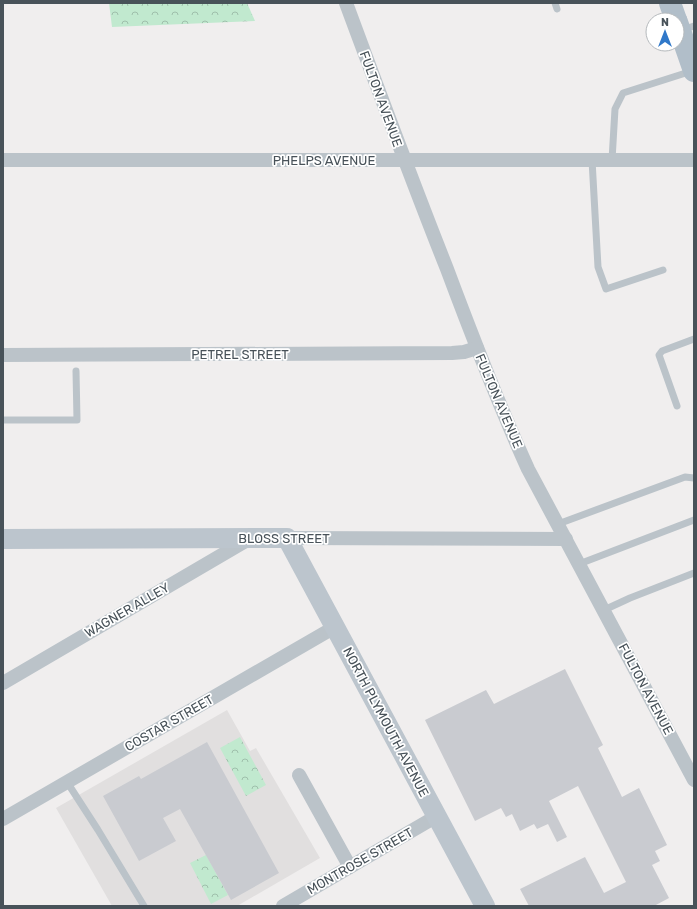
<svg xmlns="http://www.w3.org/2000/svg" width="697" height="909" viewBox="0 0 697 909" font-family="Rubik,sans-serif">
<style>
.education{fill:#e1dfdf}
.park{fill:url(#park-crowns)}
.building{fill:#c9cbd0}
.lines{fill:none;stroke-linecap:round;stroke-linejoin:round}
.lane{stroke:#bbc3c9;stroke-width:7}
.street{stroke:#bbc3c9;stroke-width:14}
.secondary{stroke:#bcc5cd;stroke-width:20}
.primary{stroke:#b1bec9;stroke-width:22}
.labels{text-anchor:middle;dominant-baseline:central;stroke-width:3.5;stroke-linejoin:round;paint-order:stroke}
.street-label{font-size:13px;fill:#485259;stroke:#fff}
</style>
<defs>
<pattern id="park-crowns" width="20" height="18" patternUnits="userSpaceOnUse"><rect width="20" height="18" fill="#c1e9cf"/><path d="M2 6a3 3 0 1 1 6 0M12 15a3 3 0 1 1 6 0" fill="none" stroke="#9fbfab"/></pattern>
</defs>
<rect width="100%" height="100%" fill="#f0eeee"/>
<polygon class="education" points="227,710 250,751 256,748 320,858 237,906 112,906 56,808"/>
<g class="park">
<polygon points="109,3 247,3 255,21 112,27"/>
<polygon points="240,737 266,785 246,796 220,748"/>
<polygon points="206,855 228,895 211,904 190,863"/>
</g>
<g class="building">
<polygon points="565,669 603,745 598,748 622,797 639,788 667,845 655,851 660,861 652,865 669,898 654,906 529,906 520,889 585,857 604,893 626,882 578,786 549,801 567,837 557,842 548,824 537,829 534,824 520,831 512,814 506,817 501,808 475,821 425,720 486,690 494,704"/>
<polygon points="207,742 279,873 231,900 180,809 163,818 176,841 139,861 103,796 139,776 141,779"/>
</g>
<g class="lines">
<g class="lane">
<polyline points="555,3 557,9"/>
<polyline points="682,30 694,26"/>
<polyline points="592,160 598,267 606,289 663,270"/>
<polyline points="612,160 615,109 623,93 692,71"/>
<polyline points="677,406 659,355 662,351 694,339"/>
<polyline points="3,420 77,420 76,371"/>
<polyline points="558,524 685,477 694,478"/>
<polyline points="579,564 694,520"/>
<polyline points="604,610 630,598 694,573"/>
<polyline points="67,782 98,830 144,906"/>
</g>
<g class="street">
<path d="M346,3C379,92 412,181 447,269C472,336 498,403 528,469L694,780"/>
<polyline points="3,160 694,160"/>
<polyline points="3,355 452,353 464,352 477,348"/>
<polyline points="287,538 566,539"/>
<polyline points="3,683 249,539"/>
<polyline points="299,775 350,867"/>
<polyline points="3,819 335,627"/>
<polyline points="283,906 437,816"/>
</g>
<polyline class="secondary" points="3,539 287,538 485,906"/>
<g class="primary">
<polyline points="670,3 676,20"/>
<polyline points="677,22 694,71"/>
</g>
</g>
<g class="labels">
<g class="street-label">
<text transform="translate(381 99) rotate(70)">FULTON AVENUE</text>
<text x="324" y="160">PHELPS AVENUE</text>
<text x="240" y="354">PETREL STREET</text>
<text transform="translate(499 401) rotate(67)">FULTON AVENUE</text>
<text x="284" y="538">BLOSS STREET</text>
<text transform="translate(127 610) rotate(-30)">WAGNER ALLEY</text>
<text transform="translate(646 689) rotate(62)">FULTON AVENUE</text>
<text transform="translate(386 722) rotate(62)">NORTH PLYMOUTH AVENUE</text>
<text transform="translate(169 723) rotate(-30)">COSTAR STREET</text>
<text transform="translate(360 861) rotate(-30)">MONTROSE STREET</text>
</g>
</g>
<rect width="697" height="909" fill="none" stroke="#485259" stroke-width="8"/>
<g transform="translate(665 32)"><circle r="19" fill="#ffffff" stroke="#b6babd"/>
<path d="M0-3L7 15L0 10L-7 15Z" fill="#3078c9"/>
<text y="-6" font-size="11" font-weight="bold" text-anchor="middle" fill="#485259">N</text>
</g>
</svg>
